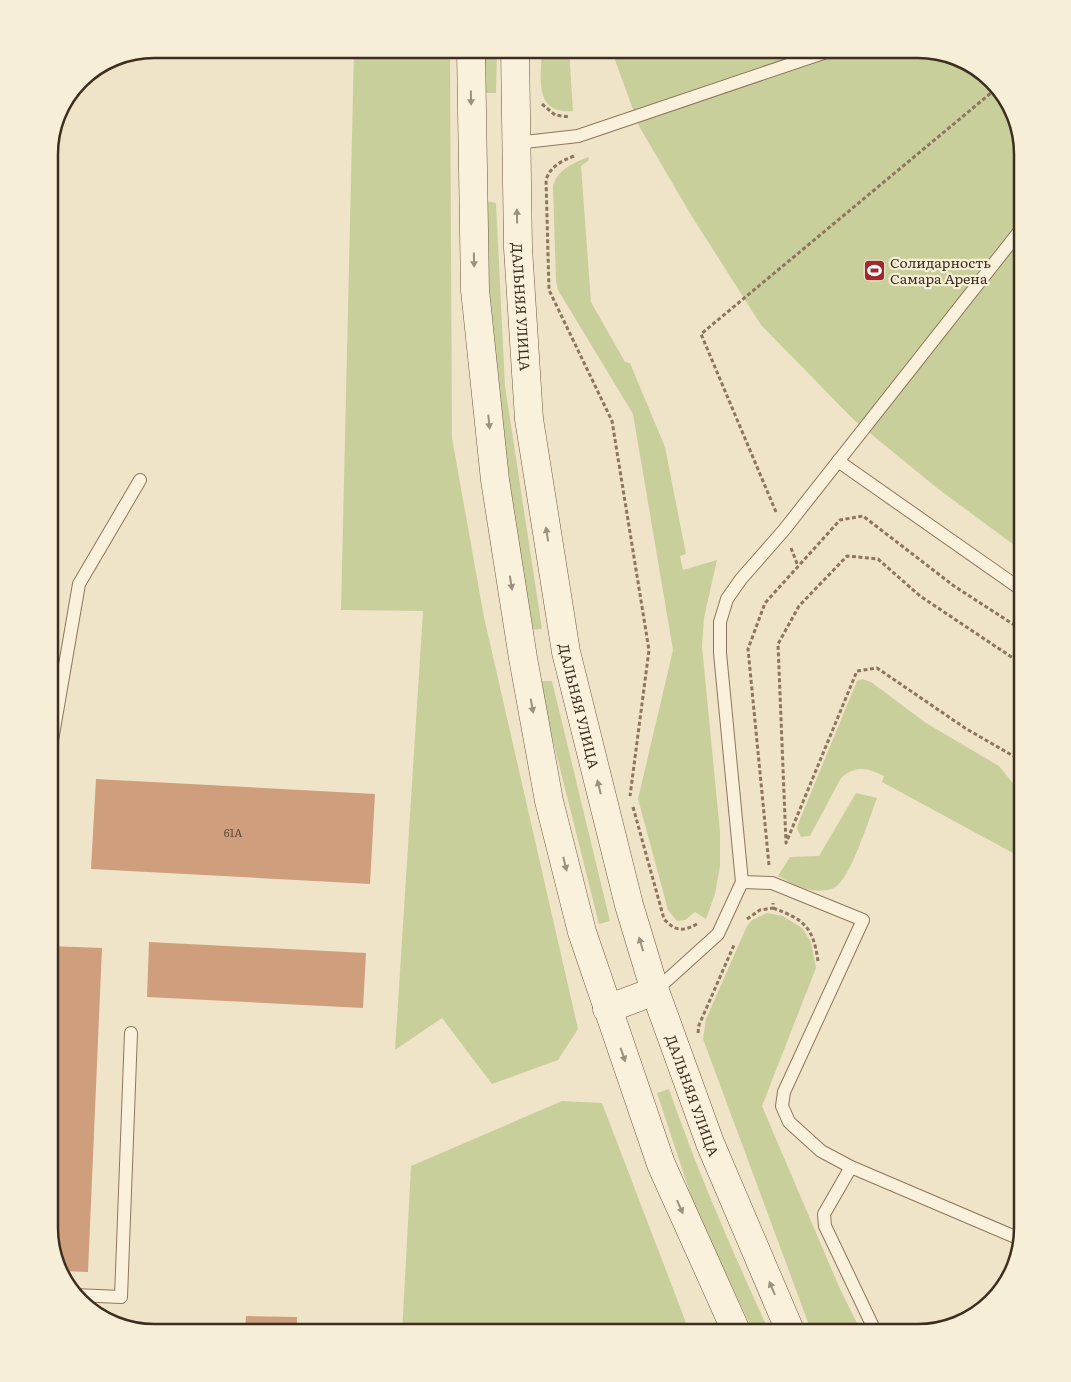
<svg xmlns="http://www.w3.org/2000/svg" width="1071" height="1382" viewBox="0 0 1071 1382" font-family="Literata,serif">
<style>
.green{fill:#c9cf9b}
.building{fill:#cf9f7d}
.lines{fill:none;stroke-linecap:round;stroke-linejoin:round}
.lane-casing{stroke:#8d765c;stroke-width:14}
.secondary-casing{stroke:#6f573f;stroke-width:29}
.path{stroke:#8d765c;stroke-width:3;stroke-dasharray:4 2.5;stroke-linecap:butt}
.lane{stroke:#faf1dc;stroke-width:12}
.secondary{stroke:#faf1dc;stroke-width:28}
.oneway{fill:#9c907e}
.labels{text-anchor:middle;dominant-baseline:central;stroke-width:4.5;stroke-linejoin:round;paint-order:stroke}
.number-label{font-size:11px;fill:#624a37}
.poi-label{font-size:14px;fill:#3d2e20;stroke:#f7eed8;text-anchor:start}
.street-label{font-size:14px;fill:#3d2e20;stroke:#f7eed8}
.rim{fill:none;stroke:#3d2e20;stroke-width:2.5}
</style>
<rect width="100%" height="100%" fill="#f0e4c8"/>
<g class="green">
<polygon points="354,49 450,49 452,438 484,617 578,1029 558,1060 492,1084 442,1018 395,1050 423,611 341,610"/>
<polygon points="480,49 497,49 496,93 479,93"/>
<path d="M542,49H569L573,111C533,115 541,76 542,49Z"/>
<polygon points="611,49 924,49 970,63 1005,95 1022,153 1022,551 937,488 854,420 761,325 691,215 639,126"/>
<path d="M588,157L589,160L581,166L591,302L625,362L630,363L665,447L686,554L680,556L683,570L717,560L704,618L702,646L720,832V866L715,894L706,919L695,912L685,920L677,921L668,910L638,799L673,650L633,414L558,290L556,281L553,186C558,169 572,164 588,157Z"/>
<polygon points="482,200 496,203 505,386 542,629 528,630 492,368"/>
<path d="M862,679L871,682L926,723L999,766L1022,794V858L882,782L884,776C867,768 856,765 841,778L810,836L801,837L797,829L798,824L857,681Z"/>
<polygon points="538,681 552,681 610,921 599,924"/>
<path d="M856,793L877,798C870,816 850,881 834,888C815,896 794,885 778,876L790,857L819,856Z"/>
<polygon points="767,913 783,916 802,928 811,942 816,968 762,1106 840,1289 862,1333 812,1333 703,1039 706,1019 747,926 752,920"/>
<path d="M669,1089C698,1173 733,1253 770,1333H754L695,1208L657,1093Z"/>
<polygon points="562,1101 602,1103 690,1333 402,1333 411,1166"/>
</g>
<g class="building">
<polygon points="96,779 375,794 370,884 91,869"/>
<polygon points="149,942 366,953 363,1008 147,997"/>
<polygon points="49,946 102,948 88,1272 62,1271 49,1229"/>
<polygon points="246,1316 297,1317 297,1333 245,1333"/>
</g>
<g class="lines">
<defs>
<g id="lane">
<polyline points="516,143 578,136 835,49"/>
<polyline points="838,461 1022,590"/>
<polyline points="49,758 79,584 140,480"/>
<polyline points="742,882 772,883 863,920 784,1092 782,1106 789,1122 821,1151 851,1167 1020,1239"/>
<polyline points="655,991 718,934 742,882 720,653 720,622 727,599 741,579 784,530 1022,228"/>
<polyline points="851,1167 824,1214 825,1226 876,1333"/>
<polyline points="75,1295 121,1297 131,1033"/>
</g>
<g id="secondary">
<polyline points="471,49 475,290 495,480 523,658 549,801 582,932 661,1164 737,1333"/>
<path id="s1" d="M515,49L518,248L529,419L566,652L629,905L655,991L710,1143L791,1333"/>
<polyline points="607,1009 655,991"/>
</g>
</defs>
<use href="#lane" class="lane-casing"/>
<use href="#secondary" class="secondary-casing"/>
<g class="path">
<polyline points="542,104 555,115 569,117"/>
<path d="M574,156C561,161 550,167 546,180L549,290L612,421L649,650L630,796"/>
<polyline points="776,512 701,334 997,88"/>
<polyline points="791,548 798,566"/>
<polyline points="1022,761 965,728 877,668 857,671 786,843 778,644 799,606 847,556 878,559 920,596 1022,664"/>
<path d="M633,807L664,919C675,931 683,932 697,924"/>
<polyline points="769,865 748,649 765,603 840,520 863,516 954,586 1022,630"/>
<path d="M773,908C805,920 813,927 818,961"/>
<polyline points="747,919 760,910 773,908 773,903"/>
<polyline points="698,1033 699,1025 734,945"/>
</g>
<use href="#lane" class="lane"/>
<use href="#secondary" class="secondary"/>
</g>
<defs><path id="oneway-solid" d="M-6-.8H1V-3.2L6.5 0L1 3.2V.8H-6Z" transform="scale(1.25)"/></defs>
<g class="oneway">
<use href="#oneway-solid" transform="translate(471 98) rotate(89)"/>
<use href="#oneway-solid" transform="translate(517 216) rotate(-91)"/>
<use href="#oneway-solid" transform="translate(474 260) rotate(89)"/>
<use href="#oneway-solid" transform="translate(489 422) rotate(84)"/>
<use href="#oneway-solid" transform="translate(547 534) rotate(-99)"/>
<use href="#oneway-solid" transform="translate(511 583) rotate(81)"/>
<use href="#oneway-solid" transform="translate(532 706) rotate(80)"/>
<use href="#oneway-solid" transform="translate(599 787) rotate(-104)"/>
<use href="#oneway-solid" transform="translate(565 864) rotate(76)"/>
<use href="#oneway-solid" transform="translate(641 944) rotate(-107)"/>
<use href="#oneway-solid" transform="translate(623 1055) rotate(71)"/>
<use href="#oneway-solid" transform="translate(680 1207) rotate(66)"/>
<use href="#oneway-solid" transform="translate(772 1288) rotate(-113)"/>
</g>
<defs>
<symbol id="stadium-square" viewBox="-11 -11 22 22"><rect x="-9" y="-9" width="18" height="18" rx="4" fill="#9e2a2b" stroke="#f7eed8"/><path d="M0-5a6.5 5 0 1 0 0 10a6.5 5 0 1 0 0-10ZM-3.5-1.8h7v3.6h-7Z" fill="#fff"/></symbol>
</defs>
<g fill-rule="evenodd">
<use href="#stadium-square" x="862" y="258" width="25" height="25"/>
</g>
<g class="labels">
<g class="number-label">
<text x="233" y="832">61А</text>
</g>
<g class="poi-label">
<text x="890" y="262">Солидарность<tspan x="890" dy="16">Самара Арена</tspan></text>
</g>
<g class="street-label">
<text stroke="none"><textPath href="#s1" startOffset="258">ДАЛЬНЯЯ УЛИЦА</textPath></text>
<text stroke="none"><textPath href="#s1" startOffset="662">ДАЛЬНЯЯ УЛИЦА</textPath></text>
<text stroke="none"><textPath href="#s1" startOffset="1068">ДАЛЬНЯЯ УЛИЦА</textPath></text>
</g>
</g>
<path d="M0 0H1071V1382H0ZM154 58H918A96 96 0 0 1 1014 154V1228A96 96 0 0 1 918 1324H154A96 96 0 0 1 58 1228V154A96 96 0 0 1 154 58Z" fill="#f7eed8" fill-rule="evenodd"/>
<path class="rim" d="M154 58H918A96 96 0 0 1 1014 154V1228A96 96 0 0 1 918 1324H154A96 96 0 0 1 58 1228V154A96 96 0 0 1 154 58Z"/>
</svg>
